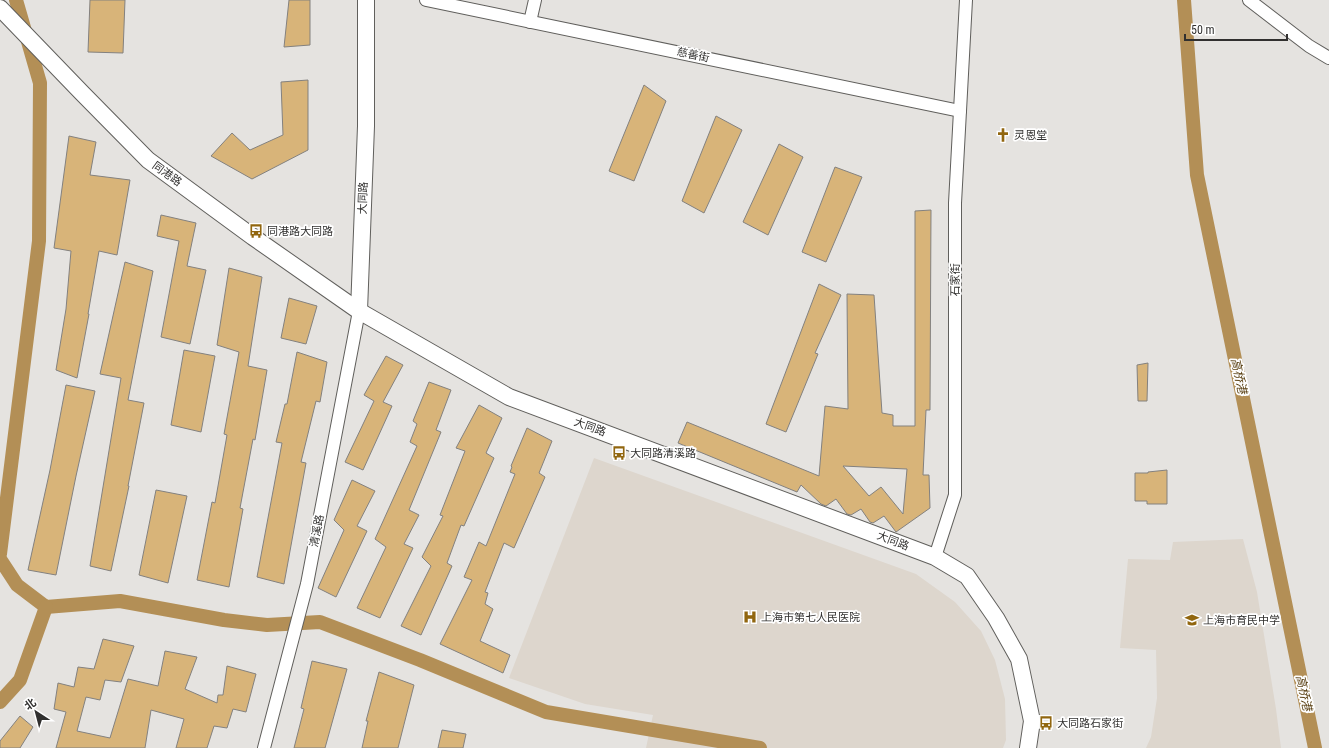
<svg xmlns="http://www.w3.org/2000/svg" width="1329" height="748" viewBox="0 0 1329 748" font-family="'Roboto Condensed','Noto Sans SC',sans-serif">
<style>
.built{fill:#ddd6cd}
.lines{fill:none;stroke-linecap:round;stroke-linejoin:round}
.canal{stroke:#b38f56;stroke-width:14}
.building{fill:#d8b479;stroke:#83817f;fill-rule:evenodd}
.minor-casing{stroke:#605f5c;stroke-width:14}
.tertiary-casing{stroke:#605f5c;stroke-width:18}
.minor{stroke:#fff;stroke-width:12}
.tertiary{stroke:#fff;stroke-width:16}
.labels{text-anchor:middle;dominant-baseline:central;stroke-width:3.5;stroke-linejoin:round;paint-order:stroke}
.street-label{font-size:11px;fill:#31302f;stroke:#fff}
.poi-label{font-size:11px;fill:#31302f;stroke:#fff;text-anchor:start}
.water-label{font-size:12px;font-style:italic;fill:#593f11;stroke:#fff}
</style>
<rect width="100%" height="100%" fill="#e5e3e0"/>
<g class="built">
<polygon points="594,458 916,574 955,602 981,631 995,660 1005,699 1006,740 1003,748 646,748 653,715 585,704 509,678"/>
<polygon points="1243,539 1257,592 1276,709 1281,748 1146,748 1151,737 1157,698 1156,650 1120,648 1128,559 1170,560 1173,542"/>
</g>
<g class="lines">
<g class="canal">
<polyline points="1184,0 1197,175 1315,748"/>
<polyline points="0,554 39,241 40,83 16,0"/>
<polyline points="0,559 17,585 46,607 120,601 224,620 267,625 320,622 420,660 546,712 760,748"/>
<polyline points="0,702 20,680 46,607"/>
</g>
</g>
<g class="building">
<polygon points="90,0 125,0 123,53 88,52"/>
<polygon points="289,0 310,0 310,45 284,47"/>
<polygon points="308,80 308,150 252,179 211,156 232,133 250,150 283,135 281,82"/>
<polygon points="644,85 666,101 634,181 609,171"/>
<polygon points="716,116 742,130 704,213 682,201"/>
<polygon points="69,136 96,142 90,175 130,180 117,255 99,251 88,314 89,314 77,378 56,370 66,309 71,251 54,248"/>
<polygon points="779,144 803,157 768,235 743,222"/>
<polygon points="835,167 862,177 826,262 802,252"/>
<path d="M931,210L930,410H926L923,475H929L930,508L896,532L884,516L873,523L870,522L861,509L851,515L847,514L836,499L826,506L821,504L801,485L797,492L678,443L687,422L819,476L825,406L848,409L847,294L874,295L882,413L893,415V426H915V211ZM843,466L907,469L903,514L881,487L869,496Z"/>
<polygon points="161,215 196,223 187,266 206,270 190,344 161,337 179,241 157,236"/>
<polygon points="125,262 153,271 128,400 144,403 128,486 129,486 111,571 90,566 121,378 100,374"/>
<polygon points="229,268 262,277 248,366 267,370 255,440 253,439 240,508 243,509 229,587 197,580 212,502 215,503 227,435 224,434 239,352 217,345"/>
<polygon points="819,284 841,295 815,353 818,354 786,432 766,424"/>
<polygon points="289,298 317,306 306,344 281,338"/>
<polygon points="184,350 215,356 201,432 171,425"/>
<polygon points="297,352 327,362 320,402 316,401 301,462 306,463 284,584 257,577 282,443 276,442 285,404 287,404"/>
<polygon points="386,356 403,365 383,402 392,406 363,470 345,462 374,401 364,395"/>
<polygon points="1148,363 1147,401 1138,401 1137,365"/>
<polygon points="429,382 451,390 436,430 441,432 409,510 419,515 404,544 413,548 380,618 357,608 386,547 375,539 417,446 410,442 417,424 413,421"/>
<polygon points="66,385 95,391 76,476 56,575 28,570 50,470"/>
<polygon points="479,405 502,418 486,453 494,458 464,526 461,525 447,563 452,566 421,635 401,626 431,566 422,557 443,516 440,515 465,451 456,448"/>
<polygon points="527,428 552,441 539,473 545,477 514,548 504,543 485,592 488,593 485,604 493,609 480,641 510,655 503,673 440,644 472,580 464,577 479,542 486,546 515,474 510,472 512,467 511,466"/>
<polygon points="1167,470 1167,504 1147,504 1147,501 1135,501 1135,473 1148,473 1148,472"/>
<polygon points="352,480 375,491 357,526 367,531 336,597 318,588 344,530 334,520"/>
<polygon points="156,490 187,496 168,583 139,575"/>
<polygon points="103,639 134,646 121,682 105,680 100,700 86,697 77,731 110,738 128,679 158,686 165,651 197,657 185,689 217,703 218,695 223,695 227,666 256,674 246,712 233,709 227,728 214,726 207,748 176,748 184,719 151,710 145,748 56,748 66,712 54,709 58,683 74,687 78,667 94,669"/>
<polygon points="312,661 347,669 325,748 294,748 304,709 301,708"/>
<polygon points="379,672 414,685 398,748 362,748 368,721 366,721"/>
<polygon points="20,716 33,727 20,748 0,748 0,741"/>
<polygon points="442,730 466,734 463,748 438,748"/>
</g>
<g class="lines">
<defs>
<g id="minor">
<polyline points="426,0 960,111"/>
<polyline points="1249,0 1309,46 1329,58"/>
<polyline points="530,22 535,0"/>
<polyline points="935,557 955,495 955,203 966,0"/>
<polyline points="264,748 307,584 359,311"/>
</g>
<g id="tertiary">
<polyline points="0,8 82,93 148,160 253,237 359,311 509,397 935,557 967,576 996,618 1019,659 1032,721 1028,748"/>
<polyline points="359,311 366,126 366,0"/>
</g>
</defs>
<use href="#minor" class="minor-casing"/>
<use href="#tertiary" class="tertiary-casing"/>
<use href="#minor" class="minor"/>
<use href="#tertiary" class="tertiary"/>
</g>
<defs>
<symbol id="church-bare" viewBox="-9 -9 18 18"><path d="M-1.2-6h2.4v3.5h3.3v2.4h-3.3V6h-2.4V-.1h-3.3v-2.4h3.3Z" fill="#91660f" stroke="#fff" stroke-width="2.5" paint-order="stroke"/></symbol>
<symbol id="bus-bare" viewBox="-9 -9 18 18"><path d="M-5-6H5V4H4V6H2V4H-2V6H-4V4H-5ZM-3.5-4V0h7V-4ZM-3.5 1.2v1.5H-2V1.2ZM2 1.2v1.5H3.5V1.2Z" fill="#91660f" stroke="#fff" stroke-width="2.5" paint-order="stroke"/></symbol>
<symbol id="hospital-bare" viewBox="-9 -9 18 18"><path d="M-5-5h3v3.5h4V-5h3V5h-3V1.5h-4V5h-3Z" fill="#91660f" stroke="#fff" stroke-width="2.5" paint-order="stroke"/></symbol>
<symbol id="school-bare" viewBox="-9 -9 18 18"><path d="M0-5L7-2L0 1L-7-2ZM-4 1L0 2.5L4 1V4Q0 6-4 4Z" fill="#91660f" stroke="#fff" stroke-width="2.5" paint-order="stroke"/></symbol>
</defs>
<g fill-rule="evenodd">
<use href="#church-bare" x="993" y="125" width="20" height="20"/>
<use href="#bus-bare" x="246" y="221" width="20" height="20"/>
<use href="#bus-bare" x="609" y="443" width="20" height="20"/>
<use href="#hospital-bare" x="740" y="607" width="20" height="20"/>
<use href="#school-bare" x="1182" y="610" width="20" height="20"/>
<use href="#bus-bare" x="1036" y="713" width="20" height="20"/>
</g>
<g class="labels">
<g class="street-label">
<text transform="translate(693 55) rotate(12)">慈善街</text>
<text transform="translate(167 174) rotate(36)">同港路</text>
<text transform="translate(363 198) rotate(-88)">大同路</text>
<text transform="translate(955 280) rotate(-90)">石家街</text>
<text transform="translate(590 427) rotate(20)">大同路</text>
<text transform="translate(317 531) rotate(-79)">清溪路</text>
<text transform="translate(893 541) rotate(21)">大同路</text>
</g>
<g class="poi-label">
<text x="1014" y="135">灵恩堂</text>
<text x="267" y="231">同港路大同路</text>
<text x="630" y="453">大同路清溪路</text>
<text x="761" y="617">上海市第七人民医院</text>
<text x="1203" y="620">上海市育民中学</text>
<text x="1057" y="723">大同路石家街</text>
</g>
<g class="water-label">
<text transform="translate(1239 376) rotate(78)">高桥港</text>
<text transform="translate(1304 693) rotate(78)">高桥港</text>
</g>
</g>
<g transform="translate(36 712) rotate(324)" stroke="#ffffff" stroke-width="3" paint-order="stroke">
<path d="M0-3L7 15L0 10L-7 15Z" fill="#31302f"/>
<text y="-6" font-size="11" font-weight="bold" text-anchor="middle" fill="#31302f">北</text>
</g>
<path d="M1185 34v6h102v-6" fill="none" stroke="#31302f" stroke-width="2"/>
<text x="1191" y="34" font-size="12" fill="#31302f" stroke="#ffffff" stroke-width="3" paint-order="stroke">50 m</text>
</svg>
